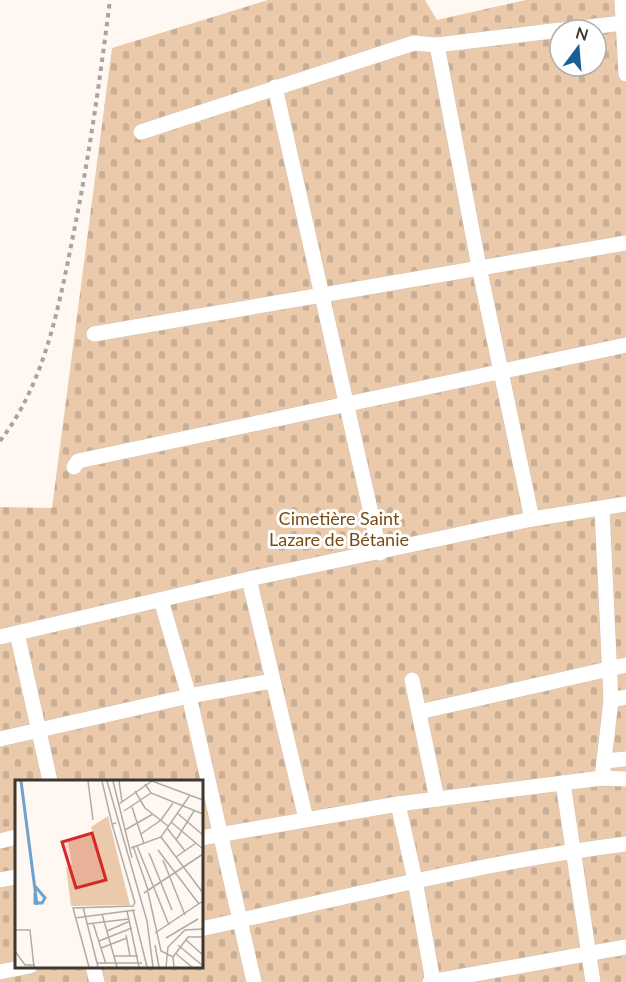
<svg xmlns="http://www.w3.org/2000/svg" width="626" height="982" viewBox="0 0 626 982" font-family="Lato,sans-serif">
<style>
.cemetery{fill:url(#cemetery-stones);fill-rule:evenodd}
.lines{fill:none;stroke-linecap:round;stroke-linejoin:round}
.service-casing{stroke:#d2c2b3;stroke-width:16}
.path{stroke:#aaa49e;stroke-width:4;stroke-dasharray:4.5 4.5;stroke-linecap:butt}
.service{stroke:#fff;stroke-width:15}
.labels{text-anchor:middle;dominant-baseline:central;stroke-width:6;stroke-linejoin:round;paint-order:stroke}
.park-label{font-size:18px;fill:#7a4c12;stroke:#fff}
.inset-river{fill:none;stroke:#6da1ce;stroke-width:3}
.inset-road{fill:none;stroke:#b1aba5;stroke-width:1.5}
.view{fill:#d62828;fill-opacity:0.15;stroke:#d62828;stroke-width:3}
.inset-edge{fill:none;stroke:#3d3731;stroke-width:3}
</style>
<defs>
<pattern id="cemetery-stones" width="16" height="16" patternUnits="userSpaceOnUse" patternTransform="scale(1.5)"><rect width="16" height="16" fill="#eacaab"/><path d="M2 7V4a2 2 0 0 1 4 0v3zM10 15v-3a2 2 0 0 1 4 0v3z" fill="#caae94"/></pattern>
</defs>
<rect width="100%" height="100%" fill="#fff8f2"/>
<path class="cemetery" d="M268,0H425L437,20L526,0H626V982H0V507L52,508L112,48ZM560,30H596V66H560ZM16,781H201V966H16Z"/>
<g class="lines">
<defs>
<g id="service">
<polyline points="622,0 626,74"/>
<polyline points="563,30 623,23"/>
<polyline points="437,45 479,267 532,519"/>
<polyline points="275,87 380,553"/>
<polyline points="141,132 414,43 437,45 560,30"/>
<polyline points="94,334 626,243"/>
<polyline points="74,467 78,461 626,345"/>
<polyline points="249,579 306,819"/>
<polyline points="161,600 189,696 254,982"/>
<polyline points="17,633 50,781"/>
<polyline points="0,637 249,579 532,519 626,504"/>
<polyline points="412,680 437,799"/>
<polyline points="611,700 626,697"/>
<polyline points="419,712 626,665"/>
<polyline points="0,739 189,696 272,681"/>
<polyline points="604,761 626,759"/>
<polyline points="602,778 611,700 602,509"/>
<polyline points="563,783 593,982"/>
<polyline points="398,804 415,880 433,982"/>
<polyline points="201,838 398,804 602,778 626,779"/>
<polyline points="0,841 16,837"/>
<polyline points="0,880 16,877"/>
<path d="M201,929C342,898 482,862 626,844"/>
<polyline points="93,966 97,982"/>
<polyline points="0,972 30,966"/>
<polyline points="430,982 626,947"/>
</g>
</defs>
<use href="#service" class="service-casing"/>
<path class="path" d="M0,441C45,383 59,306 73,236C89,158 100,79 110,0"/>
<use href="#service" class="service"/>
</g>
<g class="labels">
<g class="park-label">
<text x="339" y="518">Cimetière Saint<tspan x="339" dy="21">Lazare de Bétanie</tspan></text>
</g>
</g>
<g transform="translate(15 780)">
<rect width="188" height="188" fill="#fff8f2"/>
<path d="M93,36L115,125L56,126L51,87L57,85L53,62L78,52L76,47Z" fill="#eacaab"/>
<path class="inset-river" d="M6,1L22,125M19,105L30,118L27,123H20V113"/>
<path class="inset-road" d="M73,1L78,40M87,1L97,44M92,1L132,141L138,187M98,1L117,78M104,1L107,22M130,4L136,13L188,34M120,11L130,28L153,46M104,24L137,1L188,20M117,27L129,64M109,31L136,13M162,33L188,55M156,42L188,69M101,43L97,44L120,123M152,48L170,71M110,50L138,34M126,54L146,40L158,23M146,57L188,113M161,60L179,31M118,66L133,110M122,66L154,145M116,68L146,57L175,15M143,70L184,124M134,73L157,130M161,77L181,63M148,80L170,135M133,112L146,171L158,177M129,113L188,74M68,127L83,187M118,130L132,187M112,131L124,187M87,134L102,187M60,138L120,130M78,143L91,184M71,144L114,139M0,150H15L19,187M92,151L115,141M140,153L188,121M111,155L115,176M151,158L183,139M171,160L188,175M84,161L117,148M140,165L144,187M163,165L188,186M86,168L112,158M0,171L10,185H20M160,173L177,187M99,176H123M82,183H127M74,187L58,128L118,126L120,122M151,187L153,167L170,150L188,149M159,187L158,177L173,157H188"/>
<path class="view" d="M77,53L91,100L61,108L47,62Z"/>
<rect width="188" height="188" class="inset-edge"/>
</g>
<g transform="translate(578 48) rotate(16)"><circle r="28" fill="#ffffff" stroke="#b1afad" stroke-width="1.5"/>
<path d="M0-4.5L10 22L0 15L-10 22Z" fill="#185f93"/>
<text y="-9" font-size="16" font-weight="bold" text-anchor="middle" fill="#3d3731">N</text>
</g>
</svg>
